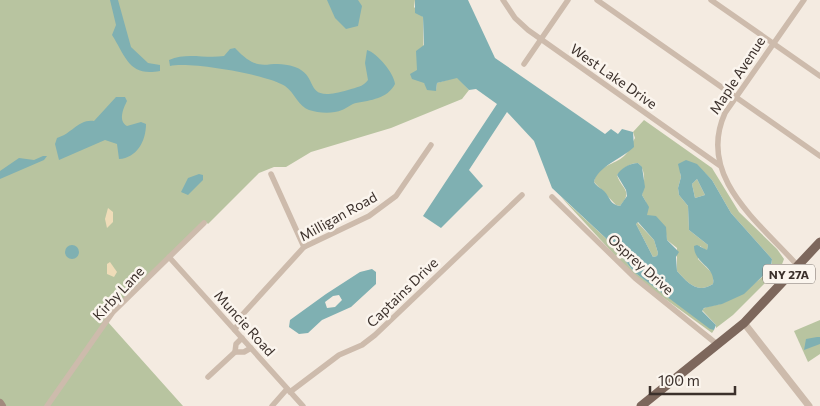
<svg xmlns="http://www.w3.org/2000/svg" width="820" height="406" viewBox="0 0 820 406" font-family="Commissioner,sans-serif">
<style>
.green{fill:#b8c4a0}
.sand{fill:#efdcb8}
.water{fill:#7fb0b2;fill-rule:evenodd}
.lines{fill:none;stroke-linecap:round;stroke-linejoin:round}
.minor{stroke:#cdbbac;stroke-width:5.5}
.tertiary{stroke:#cdbbac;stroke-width:7}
.secondary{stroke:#a18a7d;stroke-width:8}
.primary{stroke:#7d675c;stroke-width:9}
.labels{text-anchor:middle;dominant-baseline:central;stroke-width:5;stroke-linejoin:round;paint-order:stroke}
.shield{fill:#fbf5ee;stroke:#756b66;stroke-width:1}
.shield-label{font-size:12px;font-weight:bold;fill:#3b302b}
.street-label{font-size:14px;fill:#3b302b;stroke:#fbf5ee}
</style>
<rect width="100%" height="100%" fill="#f4ebe1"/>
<g class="green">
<polygon points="0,0 415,0 414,7 423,17 424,83 436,90 437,83 457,77 469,90 462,99 391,128 311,152 286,167 274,167 259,173 208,224 206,222 107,321 183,406 2,406 0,403"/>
<path d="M644,120L712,168L739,212L777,249L784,259L781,267L733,315L716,328V325L702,310C707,305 714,306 720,304C731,301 768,276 771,267C772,265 772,262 772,259L731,213L712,180L705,173H680L681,177L678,188L679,195L688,206L689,230L708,245L707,251L700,246L698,259L713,274V284C697,294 688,283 677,271V248L667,240L666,234L647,215L646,202L642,195C644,184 647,171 638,163C629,163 623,169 617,175C621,189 634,190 620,206L616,205L594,182C597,165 615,165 624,156C629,152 632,143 635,138L633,132Z"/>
<polygon points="697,179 705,195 695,198 692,184"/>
<polygon points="561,197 611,243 634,272 714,330 712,333 635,277"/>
<polygon points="637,222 654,240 658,253 657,256 653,257 636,224"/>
<polygon points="820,320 820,354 808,362 794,331"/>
</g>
<g class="sand">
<polygon points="108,208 113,212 113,222 107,228 105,219"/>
<polygon points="110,262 117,272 114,277 107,274 107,264"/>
</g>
<g class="water">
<path d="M110,0H118L131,47L148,63L160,65V71C129,77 126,57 112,35L116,25Z"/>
<polygon points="327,0 358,0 362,6 358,26 346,29 335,18"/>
<path d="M415,0H468L495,58L605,134L611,129L618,134L622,129L633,132L634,147C623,158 597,167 594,182C597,187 601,188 604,191C610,197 610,205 620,206L627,196L626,190L617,175C621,168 630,163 638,163L642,167L645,187L642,195L649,207L647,215L656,216L666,227L667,240L679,252L676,257L677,271C688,283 697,294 713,284C716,266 694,264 694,246L697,245L707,250L708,245L689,230L688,206L679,195L678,188L681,177L678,164L686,160L697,164L712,180L731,213L772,259L771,268L744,294L722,304L704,308L702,311L716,325L714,330L710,329L634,272L611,243L552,188L534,141L507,112L469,170L483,186L441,228L423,216L497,104L476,89L469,90L457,78L437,83L436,91L427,90L424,83L412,79L410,74L417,70L416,51L424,45L423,17L415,13ZM697,179L705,195L695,198L692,184ZM638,222L654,240L658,253L657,256L653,257L636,224Z"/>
<path d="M235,48C262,77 267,57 295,67C322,77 300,104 348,90C357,87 363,87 368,80L365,63L367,50C377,53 394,73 395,84C387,99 371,100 356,103C351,104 347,108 342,110C333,114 318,113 309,110C299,107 294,92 285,86C269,75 190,61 170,66L169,60C187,52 205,59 224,56L230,49Z"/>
<path d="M116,97H125L127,101C123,109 118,121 127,126L141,122L146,124C146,141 137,158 119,159L117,144L105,140L59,160L55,144L57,138C72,134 78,119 94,121Z"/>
<polygon points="43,156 47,156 44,160 0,179 0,171 19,158 34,160"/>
<polygon points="199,174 203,175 203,180 188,195 181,192 188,178"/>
<circle cx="72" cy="252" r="7"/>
<path d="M372,269L376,272V284L351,307L322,320L308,333L299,334L289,327L290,320L326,294L360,272ZM339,295L342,300L335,307L327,308L325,302L333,296Z"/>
<polygon points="817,337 820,337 820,344 804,350 806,339"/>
</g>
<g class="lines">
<g class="minor">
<polyline points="503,0 515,18 528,30 719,165"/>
<polyline points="597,0 820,156"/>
<polyline points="711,0 820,76"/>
<polyline points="524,64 568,0"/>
<polyline points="271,174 304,247"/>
<polyline points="552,197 635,278 718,345"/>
<polyline points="169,257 303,406"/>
<path d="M797,265C760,223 696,177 725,113L804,0"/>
<polyline points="235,330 243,314 304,247 369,216 396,196 431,145"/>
<polyline points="235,352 244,352 251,348"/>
<polyline points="208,377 235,352 236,344 242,338"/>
<polyline points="290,392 339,355 362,345 375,335 522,195"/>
<polyline points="47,406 113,312 204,223"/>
<polyline points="272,406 287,389"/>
</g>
<polyline class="tertiary" points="744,323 809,406"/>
<polyline class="secondary" points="0,403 2,406"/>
<polyline class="primary" points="641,406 744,323 820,242"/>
</g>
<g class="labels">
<rect class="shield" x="763" y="264.5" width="52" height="19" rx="4"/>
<g class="shield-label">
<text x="789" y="274">NY 27A</text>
</g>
<g class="street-label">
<text transform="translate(737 75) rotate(-57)">Maple Avenue</text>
<text transform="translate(614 76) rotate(35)">West Lake Drive</text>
<text transform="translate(338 216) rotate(-29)">Milligan Road</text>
<text transform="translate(641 264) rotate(42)">Osprey Drive</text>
<text transform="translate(402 292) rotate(-44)">Captains Drive</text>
<text transform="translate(118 293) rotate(-47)">Kirby Lane</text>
<text transform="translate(245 323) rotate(48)">Muncie Road</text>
</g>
</g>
<path d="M650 386v8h85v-8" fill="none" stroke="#3b302b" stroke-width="2.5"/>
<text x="658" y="386" font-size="15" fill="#3b302b" stroke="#fbf5ee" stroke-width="4" paint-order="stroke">100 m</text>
</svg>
